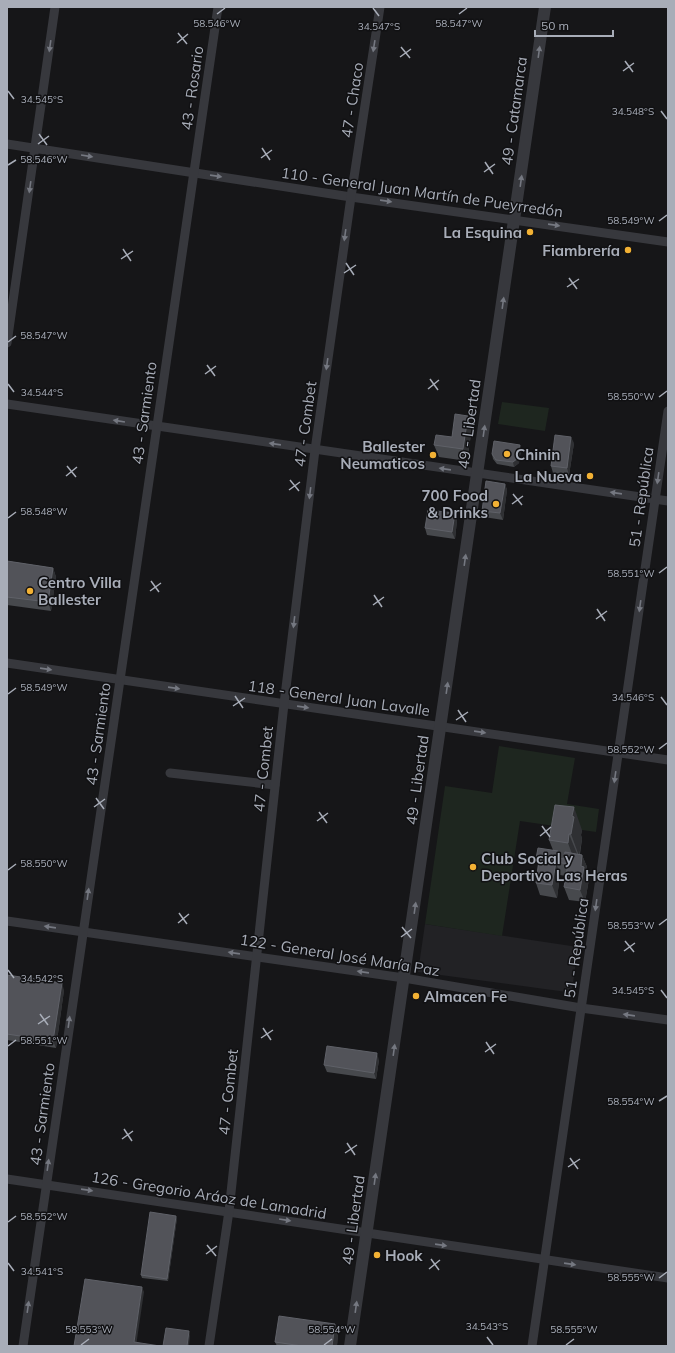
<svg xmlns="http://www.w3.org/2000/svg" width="675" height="1353" viewBox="0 0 675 1353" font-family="Mulish,sans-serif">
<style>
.built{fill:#222225}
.green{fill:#1e261f}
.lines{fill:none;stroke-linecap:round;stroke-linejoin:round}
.minor{stroke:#37383d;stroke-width:9}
.tertiary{stroke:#37383d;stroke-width:12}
.wall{fill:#47494d}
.shaded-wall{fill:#2f3033}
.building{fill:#525359;stroke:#5f6168}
.oneway{fill:#757881}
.ticks{fill:none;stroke:#a8adb8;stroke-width:1.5}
.poi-dot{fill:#f2b134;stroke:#111113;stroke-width:1.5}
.labels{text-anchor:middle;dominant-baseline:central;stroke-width:3;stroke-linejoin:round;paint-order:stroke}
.street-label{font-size:15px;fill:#a8adb8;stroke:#111113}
.poi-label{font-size:15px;font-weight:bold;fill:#a8adb8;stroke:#111113;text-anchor:end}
.ticks-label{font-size:10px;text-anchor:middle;fill:#a8adb8;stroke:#111113;stroke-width:3;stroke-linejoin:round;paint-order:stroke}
</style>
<rect width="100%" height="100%" fill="#161618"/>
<polygon class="built" points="425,924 578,947 572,989 567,992 418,972"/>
<g class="green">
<polygon points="502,402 549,408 545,431 498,424"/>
<polygon points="499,746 575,758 567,804 599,809 596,832 520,821 502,936 425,924 445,786 492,793"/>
</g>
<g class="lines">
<g class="minor">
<polyline points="7,144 351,197 668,242"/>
<polyline points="7,343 55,7"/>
<polyline points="7,404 668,501"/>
<polyline points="7,663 668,760"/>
<polyline points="170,773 275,785"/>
<polyline points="7,921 404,978 581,1008 668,1020"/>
<polyline points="7,1179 668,1278"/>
<polyline points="23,1346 218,7"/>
<polyline points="209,1346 229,1211 284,704 315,450 351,197 380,7"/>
<polyline points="532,1346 668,411"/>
</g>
<polyline class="tertiary" points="350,1346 545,7"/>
</g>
<g class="wall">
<polygon points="472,428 467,461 439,457 434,445"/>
<polygon points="574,443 569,475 553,473 551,466"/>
<polygon points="521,449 519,463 514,467 497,464 493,459 492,454"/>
<polygon points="505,484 507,490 503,520 484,517 482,511"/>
<polygon points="455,513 457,520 455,539 427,535 425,528"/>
<polygon points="7,561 53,568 56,577 51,611 7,605"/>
<polygon points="582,830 581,835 582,839 580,854 582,855 587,867 586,872 589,879 585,902 569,900 564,887 566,876 560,875 557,898 540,895 536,883 538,865 536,859 553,850 549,840"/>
<polygon points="7,975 64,990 56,1048 7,1040"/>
<polygon points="379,1060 376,1079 327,1072 324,1065"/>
<polygon points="177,1218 168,1281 142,1278 141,1275"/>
<polygon points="338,1333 337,1346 277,1346 275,1342"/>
</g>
<g class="shaded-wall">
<polygon points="468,416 472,428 467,461 463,449"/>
<polygon points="571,437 574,443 569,475 567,468"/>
<polygon points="520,445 521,449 519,463 514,467 513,462"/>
<polygon points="505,484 507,490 503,520 500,513"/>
<polygon points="455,513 457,520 455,539 452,532"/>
<polygon points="53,568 56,577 51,611 48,602"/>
<polygon points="574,807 582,830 581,835 582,839 579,856 571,834 572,816"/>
<polygon points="569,834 578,856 576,865 568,843"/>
<polygon points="558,851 562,863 557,858"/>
<polygon points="582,855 587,867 586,872 589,879 585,902 580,890 581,866"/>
<polygon points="556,862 560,875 557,898 552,885"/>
<polygon points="62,983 64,990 56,1048 53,1041"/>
<polygon points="377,1053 379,1060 376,1079 374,1073"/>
<polygon points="176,1216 177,1218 168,1281 167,1279"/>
<polygon points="142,1287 144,1292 136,1346 134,1342"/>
<polygon points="335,1324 338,1333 337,1346 332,1346"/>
<polygon points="189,1331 190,1336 189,1346 187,1346"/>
</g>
<g class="building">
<polygon points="455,414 468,416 463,449 434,445 436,435 452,437"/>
<polygon points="555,435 571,437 567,468 551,466"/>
<polygon points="494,441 520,445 518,458 513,462 496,460 492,454"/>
<polygon points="486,481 505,484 500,513 482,511"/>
<polygon points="428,510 455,513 452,532 425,528"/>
<polygon points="7,561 53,568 48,602 7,597"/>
<polygon points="555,805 574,807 572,816 574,817 571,834 569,834 568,843 549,840"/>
<polygon points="538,848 558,851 557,858 564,859 565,852 582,855 581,866 584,867 580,890 564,887 568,864 556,862 552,885 536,883 539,860 536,859"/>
<polygon points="7,975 62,983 53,1041 7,1034"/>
<polygon points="327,1046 377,1053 374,1073 324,1065"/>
<polygon points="150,1212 176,1216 167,1279 141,1275"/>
<polygon points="85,1279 142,1287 134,1342 160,1346 74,1346"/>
<polygon points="279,1316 335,1324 332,1346 302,1346 275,1342"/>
<polygon points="166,1328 189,1331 187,1346 163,1346"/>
</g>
<defs><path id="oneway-solid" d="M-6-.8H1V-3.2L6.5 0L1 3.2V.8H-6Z"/></defs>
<g class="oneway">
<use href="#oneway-solid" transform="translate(50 46) rotate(98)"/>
<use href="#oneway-solid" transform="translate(374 46) rotate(99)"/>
<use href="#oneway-solid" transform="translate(539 52) rotate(-82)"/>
<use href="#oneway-solid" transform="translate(87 156) rotate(9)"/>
<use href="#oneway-solid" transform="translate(216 176) rotate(8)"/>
<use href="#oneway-solid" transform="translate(521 181) rotate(-82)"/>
<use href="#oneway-solid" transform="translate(30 187) rotate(98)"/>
<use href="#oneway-solid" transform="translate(386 201) rotate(8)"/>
<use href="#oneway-solid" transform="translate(554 225) rotate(8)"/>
<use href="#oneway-solid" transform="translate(345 235) rotate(98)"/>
<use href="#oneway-solid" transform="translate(503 303) rotate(-82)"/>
<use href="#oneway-solid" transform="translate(327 364) rotate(98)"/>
<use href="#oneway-solid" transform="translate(119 421) rotate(-171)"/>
<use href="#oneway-solid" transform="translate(484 431) rotate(-82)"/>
<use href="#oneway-solid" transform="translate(275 444) rotate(-172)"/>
<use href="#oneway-solid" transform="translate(445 469) rotate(-172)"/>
<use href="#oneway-solid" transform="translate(658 478) rotate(98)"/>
<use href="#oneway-solid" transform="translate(310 493) rotate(97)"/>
<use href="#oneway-solid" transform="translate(616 493) rotate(-172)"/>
<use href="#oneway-solid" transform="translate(465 560) rotate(-82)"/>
<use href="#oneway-solid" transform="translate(640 606) rotate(98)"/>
<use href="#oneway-solid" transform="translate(294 622) rotate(97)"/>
<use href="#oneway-solid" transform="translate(46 669) rotate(8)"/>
<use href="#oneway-solid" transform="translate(174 688) rotate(8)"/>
<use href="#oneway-solid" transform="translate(447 688) rotate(-82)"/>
<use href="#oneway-solid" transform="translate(303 707) rotate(8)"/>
<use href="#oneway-solid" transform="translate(480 732) rotate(8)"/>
<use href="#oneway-solid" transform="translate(615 777) rotate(98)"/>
<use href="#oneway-solid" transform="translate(88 894) rotate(-82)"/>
<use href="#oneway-solid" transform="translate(596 905) rotate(98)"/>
<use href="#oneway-solid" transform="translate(415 908) rotate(-82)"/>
<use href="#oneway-solid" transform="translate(50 927) rotate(-172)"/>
<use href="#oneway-solid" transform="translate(234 953) rotate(-172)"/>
<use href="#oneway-solid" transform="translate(363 972) rotate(-172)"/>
<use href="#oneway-solid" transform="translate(629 1015) rotate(-172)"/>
<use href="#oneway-solid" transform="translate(69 1022) rotate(-82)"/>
<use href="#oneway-solid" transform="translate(394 1050) rotate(-82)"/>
<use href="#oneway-solid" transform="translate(48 1165) rotate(-82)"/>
<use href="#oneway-solid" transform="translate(375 1179) rotate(-82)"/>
<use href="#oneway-solid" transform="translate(87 1190) rotate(8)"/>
<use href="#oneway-solid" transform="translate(285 1220) rotate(9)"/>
<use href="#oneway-solid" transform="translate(441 1245) rotate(8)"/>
<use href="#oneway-solid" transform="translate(570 1264) rotate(8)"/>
<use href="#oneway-solid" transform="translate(28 1307) rotate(-82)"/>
<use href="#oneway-solid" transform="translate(356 1307) rotate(-82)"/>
</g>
<path class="ticks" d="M373,8L379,16M217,14L225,8M459,14L467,8M178,33L187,44M177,43L188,34M401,47L410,58M400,57L411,49M625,61L633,72M623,71L634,63M8,91L14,99M661,111L667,119M39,134L47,145M38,144L49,136M262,148L270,160M261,158L272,150M485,162L493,174M8,165L16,160M484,172L495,164M659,221L667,215M123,249L131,261M121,259L133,251M346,263L354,275M344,273L356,265M569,278L577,289M567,287L579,279M8,342L16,336M207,365L215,376M205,374L216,366M430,379L438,390M8,384L14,392M428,389L439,380M659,397L667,391M67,466L76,477M66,476L77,467M290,480L299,491M289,490L300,482M513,494L522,505M512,504L523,496M8,518L16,512M659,573L667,567M151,581L159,592M150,591L161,583M374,595L382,607M373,605L384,597M597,609L605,621M596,619L607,611M8,694L16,688M235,696L243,708M661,697L667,705M233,706L245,698M458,710L466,722M456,720L468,712M659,749L667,743M96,798L104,809M94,807L105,799M319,812L327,823M317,821L328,813M542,826L550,837M540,836L551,827M8,870L16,864M179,913L187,924M178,923L189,914M659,925L667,919M402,927L411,938M401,937L412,929M625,941L634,952M624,951L635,943M8,970L14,978M661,990L667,998M40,1014L48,1025M38,1024L50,1016M263,1028L271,1040M261,1038L273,1030M486,1042L494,1054M8,1046L16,1040M485,1052L496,1044M659,1101L667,1096M124,1129L132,1141M122,1139L133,1131M347,1143L355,1155M345,1153L357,1145M570,1158L578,1169M568,1167L580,1159M8,1222L16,1216M207,1245L216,1256M206,1254L217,1246M431,1259L439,1270M8,1263L14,1271M429,1269L440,1260M659,1278L667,1272M487,1337L493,1345M81,1345L89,1339M324,1345L332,1339M566,1345L574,1339"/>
<g class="poi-dot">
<circle cx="530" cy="232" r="4"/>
<circle cx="628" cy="250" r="4"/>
<circle cx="507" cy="454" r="4"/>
<circle cx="433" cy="455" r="4"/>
<circle cx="590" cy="476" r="4"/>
<circle cx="496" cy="504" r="4"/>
<circle cx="30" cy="591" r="4"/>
<circle cx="473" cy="867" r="4"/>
<circle cx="416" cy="996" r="4"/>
<circle cx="377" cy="1255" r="4"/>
</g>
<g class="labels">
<g class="street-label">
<text transform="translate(192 88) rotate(-82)">43 - Rosario</text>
<text transform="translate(352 100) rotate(-81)">47 - Chaco</text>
<text transform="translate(514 111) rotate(-82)">49 - Catamarca</text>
<text transform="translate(422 192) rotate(8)">110 - General Juan Martín de Pueyrredón</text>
<text transform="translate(144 413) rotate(-82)">43 - Sarmiento</text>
<text transform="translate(305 424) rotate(-82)">47 - Combet</text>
<text transform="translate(469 424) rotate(-82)">49 - Libertad</text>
<text transform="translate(641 497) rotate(-82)">51 - República</text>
<text transform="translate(339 698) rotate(8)">118 - General Juan Lavalle</text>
<text transform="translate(98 734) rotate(-82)">43 - Sarmiento</text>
<text transform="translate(263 769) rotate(-84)">47 - Combet</text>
<text transform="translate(417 780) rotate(-82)">49 - Libertad</text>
<text transform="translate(576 948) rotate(-82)">51 - República</text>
<text transform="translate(340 955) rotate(9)">122 - General José María Paz</text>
<text transform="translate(228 1092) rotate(-84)">47 - Combet</text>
<text transform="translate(42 1114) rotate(-82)">43 - Sarmiento</text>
<text transform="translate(209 1195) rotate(9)">126 - Gregorio Aráoz de Lamadrid</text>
<text transform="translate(353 1220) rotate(-82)">49 - Libertad</text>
</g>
<g class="poi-label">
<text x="522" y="232">La Esquina</text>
<text x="620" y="250">Fiambrería</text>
<text x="425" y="446">Ballester<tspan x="425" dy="17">Neumaticos</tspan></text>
<text x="515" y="454" text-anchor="start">Chinin</text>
<text x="582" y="476">La Nueva</text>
<text x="488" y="495">700 Food<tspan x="488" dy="17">&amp; Drinks</tspan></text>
<text x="38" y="582" text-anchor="start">Centro Villa<tspan x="38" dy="17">Ballester</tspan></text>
<text x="481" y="858" text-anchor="start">Club Social y<tspan x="481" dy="17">Deportivo Las Heras</tspan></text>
<text x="424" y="996" text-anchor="start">Almacen Fe</text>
<text x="385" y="1255" text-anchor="start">Hook</text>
</g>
</g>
<g class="ticks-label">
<text x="217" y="27">58.546°W</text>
<text x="459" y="27">58.547°W</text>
<text x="379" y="30">34.547°S</text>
<text x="42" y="103">34.545°S</text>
<text x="633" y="115">34.548°S</text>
<text x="44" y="163">58.546°W</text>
<text x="631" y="224">58.549°W</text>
<text x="44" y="339">58.547°W</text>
<text x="42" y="396">34.544°S</text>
<text x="631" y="400">58.550°W</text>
<text x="44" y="515">58.548°W</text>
<text x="631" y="577">58.551°W</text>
<text x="44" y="691">58.549°W</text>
<text x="633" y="701">34.546°S</text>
<text x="631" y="753">58.552°W</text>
<text x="44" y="867">58.550°W</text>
<text x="631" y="929">58.553°W</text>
<text x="42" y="982">34.542°S</text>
<text x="633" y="994">34.545°S</text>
<text x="44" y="1044">58.551°W</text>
<text x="631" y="1105">58.554°W</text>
<text x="44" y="1220">58.552°W</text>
<text x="42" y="1275">34.541°S</text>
<text x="631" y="1281">58.555°W</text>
<text x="487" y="1330">34.543°S</text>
<text x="89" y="1333">58.553°W</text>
<text x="332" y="1333">58.554°W</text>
<text x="574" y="1333">58.555°W</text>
</g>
<rect width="675" height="1353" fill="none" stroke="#a8adb8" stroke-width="16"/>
<path d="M535 30v6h78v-6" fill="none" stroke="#a8adb8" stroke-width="2"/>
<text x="541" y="30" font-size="12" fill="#a8adb8" stroke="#111113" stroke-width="3" paint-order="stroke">50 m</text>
</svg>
